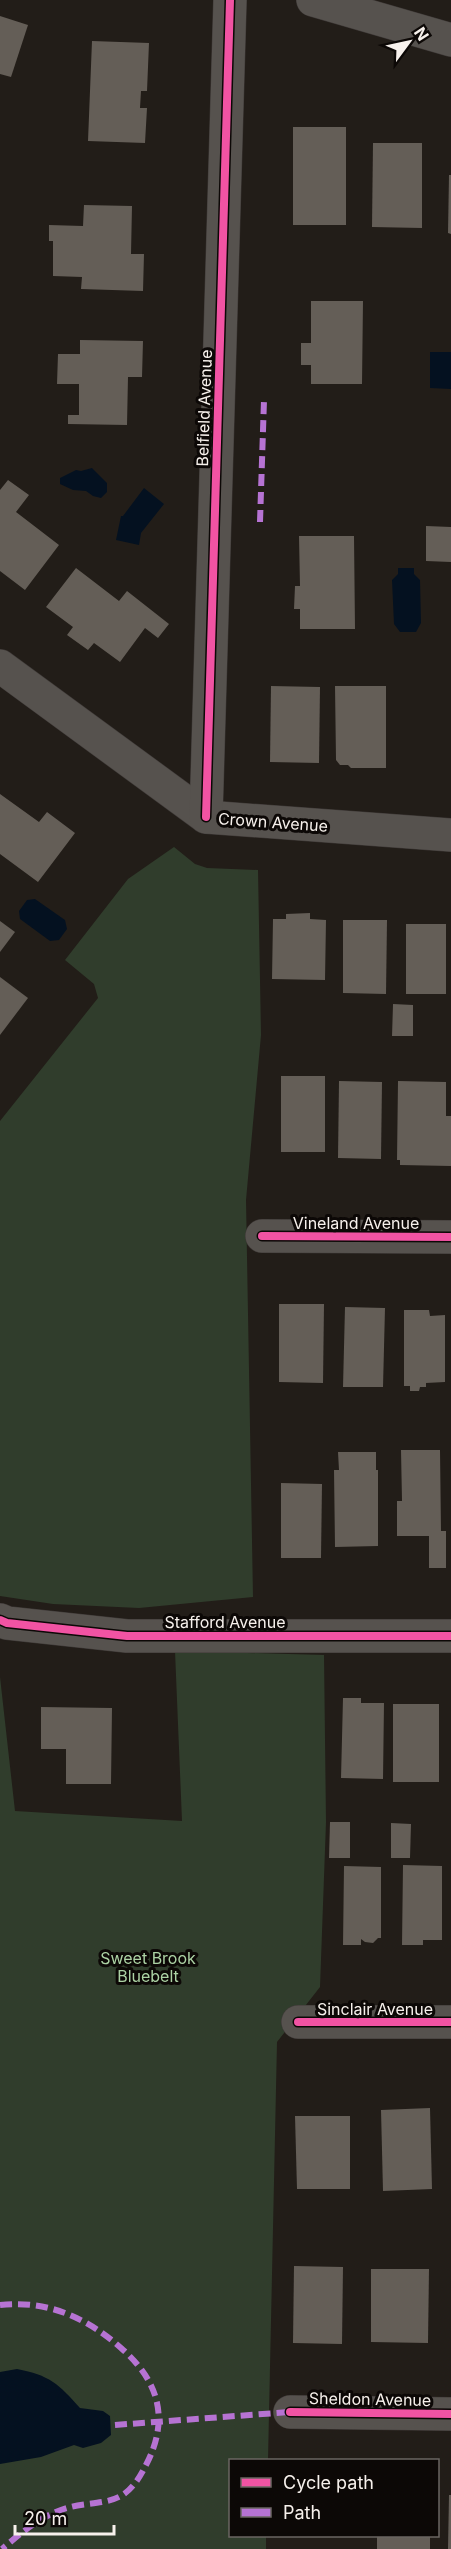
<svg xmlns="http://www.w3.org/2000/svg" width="451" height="2549" viewBox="0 0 451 2549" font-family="Inter,sans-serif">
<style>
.green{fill:#303d2c}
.water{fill:#041120}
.building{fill:#645e57}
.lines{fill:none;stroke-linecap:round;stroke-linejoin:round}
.minor-casing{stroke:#3e3937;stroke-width:34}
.minor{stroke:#56524e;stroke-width:33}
.quiet{stroke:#b673d3;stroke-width:6;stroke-dasharray:12 6;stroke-linecap:butt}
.cycleway-casing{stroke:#0c0806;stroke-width:11}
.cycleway{stroke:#f153a3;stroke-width:8}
.labels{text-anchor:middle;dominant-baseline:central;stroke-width:6;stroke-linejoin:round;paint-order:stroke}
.street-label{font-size:16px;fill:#f7f1ec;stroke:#0c0806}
.park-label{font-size:16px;fill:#acd2a4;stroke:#0c0806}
</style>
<rect width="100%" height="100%" fill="#221d18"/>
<g class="green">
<polygon points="174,847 195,864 207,868 258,870 261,1035 246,1200 253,1597 139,1608 53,1604 0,1596 0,1121 98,998 94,984 65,960 128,879"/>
<polygon points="175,1651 324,1655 326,1822 320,1987 277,2042 268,2460 231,2460 231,2536 266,2536 266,2549 0,2549 0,1677 15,1811 182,1821"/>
</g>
<g class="water">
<polygon points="430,352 451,352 451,389 430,388"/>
<polygon points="92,468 107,483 107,492 101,498 93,496 86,491 73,490 60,484 60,478 76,470 81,471"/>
<polygon points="144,488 164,504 141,533 139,545 116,540 121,516 123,516"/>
<polygon points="398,568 414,568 414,574 420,580 421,623 416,632 400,632 394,624 392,580 398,574"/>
<polygon points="35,899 65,920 67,929 59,940 50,941 20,919 19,911 27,900"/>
<path d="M17,2369C49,2375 59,2384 80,2408L103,2411L110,2416L111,2435L101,2443L83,2448L74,2445L41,2457L0,2464V2372Z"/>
</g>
<g class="building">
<polygon points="0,16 28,25 11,77 0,74"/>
<polygon points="92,41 149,43 147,91 141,91 140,108 147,108 145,143 88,141"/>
<rect x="293" y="127" width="53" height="98"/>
<polygon points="373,143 422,143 422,228 372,227"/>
<polygon points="449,175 451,175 451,234 448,233"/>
<polygon points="84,205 132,206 131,254 144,254 143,291 81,289 82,277 53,276 53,241 49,241 49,225 83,226"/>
<polygon points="311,301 363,301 362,384 311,384 311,365 301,365 301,343 311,343"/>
<polygon points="80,340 143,341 142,377 128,377 127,425 68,424 68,415 79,415 79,384 57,384 58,354 80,354"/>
<polygon points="8,480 29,495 16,512 59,545 25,590 0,571 0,490"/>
<polygon points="426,526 451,527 451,562 426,561"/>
<polygon points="299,536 354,536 355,629 300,629 300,609 294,609 295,586 300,586"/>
<polygon points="76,568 119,601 127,591 169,624 158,638 145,628 120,662 94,643 88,650 67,635 73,627 46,607"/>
<polygon points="271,686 320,687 319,763 270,762"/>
<polygon points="335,686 386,686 386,768 351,768 348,765 340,765 336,760"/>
<polygon points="0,794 39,822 47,812 75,833 38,882 0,854"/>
<polygon points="310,913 310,919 326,920 325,980 272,979 273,919 286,919 286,914"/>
<polygon points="343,920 387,920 386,994 343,993"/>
<polygon points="0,921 15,932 0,952"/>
<rect x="406" y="924" width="40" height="70"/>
<polygon points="0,977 28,998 0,1035"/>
<polygon points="393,1004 413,1005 413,1036 392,1036"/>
<rect x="281" y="1076" width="44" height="76"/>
<polygon points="339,1081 382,1082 381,1159 338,1158"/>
<polygon points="398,1081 446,1082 446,1116 451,1116 451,1166 400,1165 400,1160 397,1160"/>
<polygon points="279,1304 324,1304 323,1383 279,1382"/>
<polygon points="345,1307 385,1308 383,1387 343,1387"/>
<polygon points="404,1310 429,1310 430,1316 445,1315 445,1382 426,1383 426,1387 420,1387 419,1391 410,1391 410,1386 404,1386"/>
<polygon points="401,1450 440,1450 441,1531 446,1531 446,1568 429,1568 429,1536 397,1536 397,1501 402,1501"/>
<polygon points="338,1452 376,1452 376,1470 378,1470 378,1546 335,1547 334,1470 339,1470"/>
<polygon points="281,1483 322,1484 321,1558 281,1558"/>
<polygon points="343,1698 361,1698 361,1703 384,1703 383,1779 341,1778"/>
<rect x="393" y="1704" width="46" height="78"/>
<polygon points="41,1707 112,1708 111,1784 66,1784 66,1749 41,1749"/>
<polygon points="330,1822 350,1822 350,1858 329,1858"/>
<polygon points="391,1823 411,1824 410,1858 391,1858"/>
<polygon points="403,1865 442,1866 442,1940 423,1940 423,1945 402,1945"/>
<polygon points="344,1866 381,1867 381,1938 378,1938 373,1943 365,1942 361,1939 361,1945 343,1945"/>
<polygon points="430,2108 432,2189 383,2191 381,2110"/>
<polygon points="295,2116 350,2116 350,2189 297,2189"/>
<polygon points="294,2266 343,2267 342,2344 293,2343"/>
<polygon points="371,2269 429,2269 428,2343 371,2342"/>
<polygon points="449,2495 451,2495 451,2549 448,2549"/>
<rect x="377" y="2536" width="53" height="13"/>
</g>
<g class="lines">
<defs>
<g id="minor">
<polyline points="313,0 451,40"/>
<polyline points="0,666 206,817 451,835"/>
<polyline points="206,817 230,0"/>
<polyline points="262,1236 451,1237"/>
<polyline points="0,1620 7,1623 127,1636 451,1636"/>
<polyline points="298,2022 451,2022"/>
<polyline points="290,2412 451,2414"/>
</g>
</defs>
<use href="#minor" class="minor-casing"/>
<use href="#minor" class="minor"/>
<g class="quiet">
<polyline points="260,522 264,400"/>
<path d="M0,2305C47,2300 86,2317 121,2348C159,2381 170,2419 146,2465C141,2475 134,2487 124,2494C108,2505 85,2502 67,2508C42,2515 21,2533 2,2549"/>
<polyline points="115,2425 290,2412"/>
</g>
<defs>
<g id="cycleway">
<polyline points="206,817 230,0"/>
<polyline points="262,1236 451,1237"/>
<polyline points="0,1620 7,1623 127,1636 451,1636"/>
<polyline points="298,2022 451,2022"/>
<polyline points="290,2412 451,2414"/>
</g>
</defs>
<use href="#cycleway" class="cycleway-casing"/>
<use href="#cycleway" class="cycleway"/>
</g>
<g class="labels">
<g class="street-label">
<text transform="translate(204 408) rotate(-88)">Belfield Avenue</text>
<text transform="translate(273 822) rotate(4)">Crown Avenue</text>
<text x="356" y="1223">Vineland Avenue</text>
<text x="225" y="1622">Stafford Avenue</text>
<text x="375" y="2009">Sinclair Avenue</text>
<text transform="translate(370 2399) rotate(1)">Sheldon Avenue</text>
</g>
<g class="park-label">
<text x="148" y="1958">Sweet Brook<tspan x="148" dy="18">Bluebelt</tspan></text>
</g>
</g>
<rect x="229" y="2459" width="210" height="78" fill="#0c0806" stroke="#6a6562" stroke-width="1.5"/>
<rect x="241" y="2478" width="30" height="9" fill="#f153a3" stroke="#6a6562" stroke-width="1.5"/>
<text x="283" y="2489" font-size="18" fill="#f7f1ec">Cycle path</text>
<rect x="241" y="2508" width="30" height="9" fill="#b673d3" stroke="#6a6562" stroke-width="1.5"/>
<text x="283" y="2519" font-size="18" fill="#f7f1ec">Path</text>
<g transform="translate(409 42) rotate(57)" stroke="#0c0806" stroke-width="4.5" paint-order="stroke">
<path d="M0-4.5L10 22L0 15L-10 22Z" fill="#f7f1ec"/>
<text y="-9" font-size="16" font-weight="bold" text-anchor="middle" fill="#f7f1ec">N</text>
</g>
<path d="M15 2525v9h99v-9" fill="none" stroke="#f7f1ec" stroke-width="3"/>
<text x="24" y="2525" font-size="18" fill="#f7f1ec" stroke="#0c0806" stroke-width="4.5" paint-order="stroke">20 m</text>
</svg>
